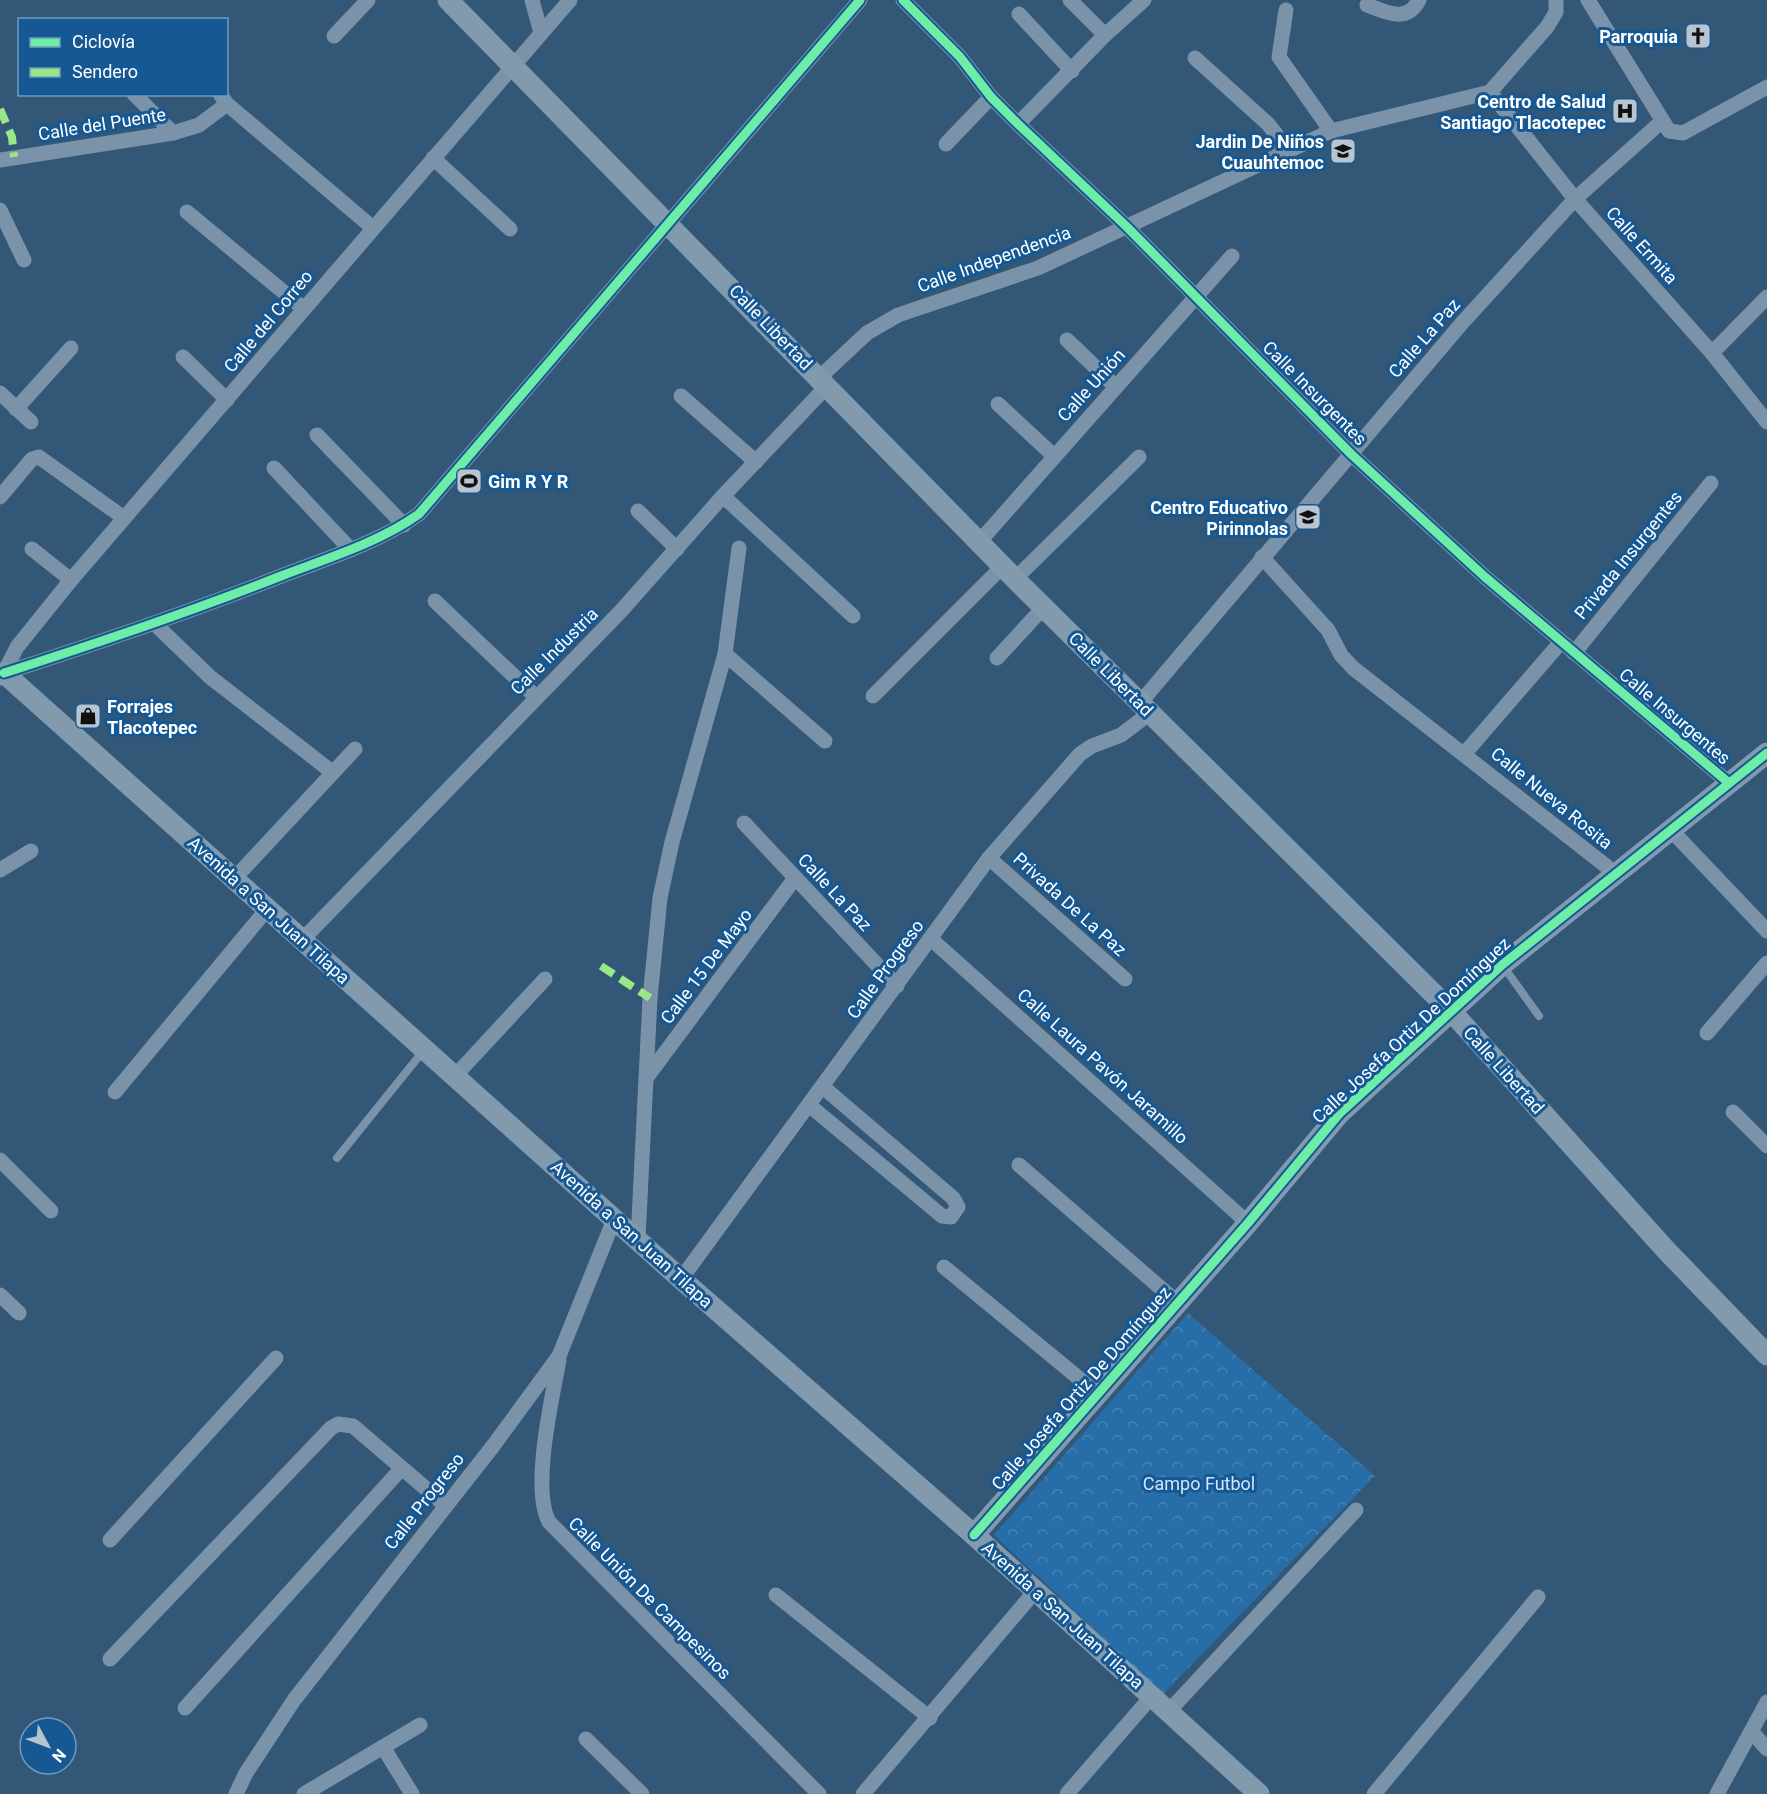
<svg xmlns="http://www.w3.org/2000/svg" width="1767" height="1794" viewBox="0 0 1767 1794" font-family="Roboto,sans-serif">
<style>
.park{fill:url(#park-crowns)}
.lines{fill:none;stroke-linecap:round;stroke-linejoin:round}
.lane{stroke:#7b93a9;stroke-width:8}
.street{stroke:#7b93a9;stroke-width:15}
.secondary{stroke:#829aad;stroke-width:21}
.quiet{stroke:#98e88a;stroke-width:8;stroke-dasharray:15 8;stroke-linecap:butt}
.cycleway-casing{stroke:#165893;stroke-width:13}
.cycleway{stroke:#6deda7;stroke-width:9}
.labels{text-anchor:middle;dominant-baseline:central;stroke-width:6;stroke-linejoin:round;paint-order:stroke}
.poi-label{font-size:18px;font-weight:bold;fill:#fff;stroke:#165893;text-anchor:end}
.street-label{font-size:18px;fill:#fff;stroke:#165893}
.park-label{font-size:18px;fill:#cce6fc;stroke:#165893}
</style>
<defs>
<pattern id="park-crowns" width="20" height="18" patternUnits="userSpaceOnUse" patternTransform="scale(1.5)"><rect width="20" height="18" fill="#276da7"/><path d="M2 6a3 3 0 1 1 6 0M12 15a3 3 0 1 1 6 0" fill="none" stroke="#4783b4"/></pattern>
</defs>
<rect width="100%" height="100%" fill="#335776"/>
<polygon class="park" points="1188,1313 1375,1476 1163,1694 994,1535"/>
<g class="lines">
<g class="lane">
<polyline points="1503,966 1539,1016"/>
<polyline points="337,1158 424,1050"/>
</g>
<g class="street">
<polyline points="532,0 541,33"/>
<polyline points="903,0 960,57 991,97 1018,124 1127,227 1351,454 1485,577 1729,783"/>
<polyline points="1070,0 1105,35"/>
<polyline points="1588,0 1669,131 1683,133 1767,87"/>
<path d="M1367,5C1386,12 1407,24 1419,0"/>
<polyline points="1286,10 1279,57 1331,131"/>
<polyline points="1019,14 1072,71"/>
<polyline points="334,36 368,0"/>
<polyline points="1195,58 1268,124 1276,134 1280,155"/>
<polyline points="1490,92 1575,199 1712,353 1767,422"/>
<polyline points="134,94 173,133"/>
<polyline points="220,94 227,104 373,228"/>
<polyline points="1018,124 1105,35 1144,0"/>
<polyline points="946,144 991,97"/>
<polyline points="433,158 510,229"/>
<polyline points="0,160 173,133 199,125 227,104"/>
<polyline points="0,210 24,260"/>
<polyline points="187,212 304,309"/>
<polyline points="1067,340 1116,387"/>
<polyline points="1712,353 1767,297"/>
<polyline points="183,357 227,400"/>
<polyline points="820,377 867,333 898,315 1038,268 1331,131 1490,92 1547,27 1556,12 1556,0"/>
<polyline points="0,393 31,422"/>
<polyline points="681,396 756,462"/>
<polyline points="998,404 1054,456"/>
<polyline points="16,409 71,348"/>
<polyline points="317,435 404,525"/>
<polyline points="274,468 351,550"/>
<polyline points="723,496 853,616"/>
<polyline points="0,497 32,459 39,457 124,518"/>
<polyline points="638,511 677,549"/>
<polyline points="980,541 1232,256"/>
<polyline points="32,549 71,580"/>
<polyline points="1262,557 1328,630 1341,655 1353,668 1615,873"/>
<polyline points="1015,579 1139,457"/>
<polyline points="435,601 536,697"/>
<polyline points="156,625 210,677 332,772"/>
<polyline points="1574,653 1711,483"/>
<polyline points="725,654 825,741"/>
<polyline points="997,658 1044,607"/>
<path d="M4,673C98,643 190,612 281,576C328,558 378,543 419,514L860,0"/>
<polyline points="4,673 17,647 71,580 570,0"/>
<polyline points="873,696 1003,566"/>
<polyline points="1140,703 1462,323 1575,199 1661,122"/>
<polyline points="1465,753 1561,642"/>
<polyline points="744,823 897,986"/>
<polyline points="1671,830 1767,931"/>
<polyline points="989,858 1125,979"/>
<polyline points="0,870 31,851"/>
<polyline points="234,879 355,749"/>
<polyline points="303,939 621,611 723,496 828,385"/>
<polyline points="931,939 1248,1223"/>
<polyline points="1707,1033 1767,963"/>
<polyline points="455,1076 545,979"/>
<polyline points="647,1077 795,878"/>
<polyline points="115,1092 268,908"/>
<polyline points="809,1105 942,1216 951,1217 958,1207 953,1198 823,1087"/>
<polyline points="1733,1112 1767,1146"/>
<polyline points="0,1160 51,1211"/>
<polyline points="1019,1165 1178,1303"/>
<polyline points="638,1239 650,998 660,898 672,842 725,654 739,548"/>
<polyline points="944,1267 1098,1394"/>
<polyline points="681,1279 989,858 1080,754 1092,746 1121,735 1150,713"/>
<polyline points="0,1295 19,1313"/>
<path d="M559,1360C552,1399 531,1488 549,1522L819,1794"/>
<polyline points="110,1540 276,1358"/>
<polyline points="776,1595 930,1718"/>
<polyline points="110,1659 331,1428 338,1424 353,1426 445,1505"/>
<polyline points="185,1708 401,1469"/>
<polyline points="1169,1711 1356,1510"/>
<polyline points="1752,1732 1767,1749"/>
<polyline points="586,1739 642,1794"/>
<polyline points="383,1747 412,1794"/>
<polyline points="236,1794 246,1773 294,1700 493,1446 559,1356 615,1217"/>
<polyline points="304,1794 420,1725"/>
<polyline points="863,1794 1036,1590"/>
<polyline points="1067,1794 1152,1696"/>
<polyline points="1374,1794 1538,1597"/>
<polyline points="1717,1794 1767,1702"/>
</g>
<g class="secondary">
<polyline points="448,0 1015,579 1451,1011 1665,1249 1767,1355"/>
<polyline points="0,675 4,673 681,1279 974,1535 1259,1794"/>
<polyline points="974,1535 1248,1223 1339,1114 1502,965 1767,753"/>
</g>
<g class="quiet">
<polyline points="0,109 12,137 14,157"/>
<polyline points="601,966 650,998"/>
</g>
<defs>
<g id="cycleway">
<polyline points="903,0 960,57 991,97 1018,124 1127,227 1351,454 1485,577 1729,783"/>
<path d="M4,673C98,643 190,612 281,576C328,558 378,543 419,514L860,0"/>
<polyline points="974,1535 1248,1223 1339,1114 1502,965 1767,753"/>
</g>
</defs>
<use href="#cycleway" class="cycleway-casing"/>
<use href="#cycleway" class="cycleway"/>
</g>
<defs>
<symbol id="church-square" viewBox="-11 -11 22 22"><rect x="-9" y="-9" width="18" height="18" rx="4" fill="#b8c4cf" stroke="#165893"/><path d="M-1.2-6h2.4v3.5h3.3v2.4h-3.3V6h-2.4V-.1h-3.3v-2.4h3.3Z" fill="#111"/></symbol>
<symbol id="hospital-square" viewBox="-11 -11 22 22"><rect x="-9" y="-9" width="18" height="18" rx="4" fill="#b8c4cf" stroke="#165893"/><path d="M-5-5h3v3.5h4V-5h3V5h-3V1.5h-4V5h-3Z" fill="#111"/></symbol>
<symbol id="school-square" viewBox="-11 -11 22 22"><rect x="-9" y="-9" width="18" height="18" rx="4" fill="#b8c4cf" stroke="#165893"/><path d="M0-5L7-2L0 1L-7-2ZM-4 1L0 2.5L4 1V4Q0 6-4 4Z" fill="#111"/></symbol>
<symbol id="stadium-square" viewBox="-11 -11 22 22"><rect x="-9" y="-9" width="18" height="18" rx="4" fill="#b8c4cf" stroke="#165893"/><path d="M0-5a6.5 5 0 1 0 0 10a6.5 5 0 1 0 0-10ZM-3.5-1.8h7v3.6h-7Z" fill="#111"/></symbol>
<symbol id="shop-square" viewBox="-11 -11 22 22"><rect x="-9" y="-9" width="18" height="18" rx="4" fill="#b8c4cf" stroke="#165893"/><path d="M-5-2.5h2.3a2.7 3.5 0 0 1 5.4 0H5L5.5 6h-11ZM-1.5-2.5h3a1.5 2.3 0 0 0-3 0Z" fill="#111"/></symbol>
</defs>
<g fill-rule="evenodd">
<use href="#church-square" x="1683" y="21" width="30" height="30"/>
<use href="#hospital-square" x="1610" y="96" width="30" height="30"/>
<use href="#school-square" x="1328" y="136" width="30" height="30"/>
<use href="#stadium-square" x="454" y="466" width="30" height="30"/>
<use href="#school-square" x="1293" y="502" width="30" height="30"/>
<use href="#shop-square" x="73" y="701" width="30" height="30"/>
</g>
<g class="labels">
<g class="poi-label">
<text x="1678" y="36">Parroquia</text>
<text x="1606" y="101">Centro de Salud<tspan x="1606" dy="21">Santiago Tlacotepec</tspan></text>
<text x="1324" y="141">Jardin De Niños<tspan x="1324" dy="21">Cuauhtemoc</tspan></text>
<text x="488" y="481" text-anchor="start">Gim R Y R</text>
<text x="1288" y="507">Centro Educativo<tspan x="1288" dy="21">Pirinnolas</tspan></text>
<text x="107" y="706" text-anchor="start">Forrajes<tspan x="107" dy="21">Tlacotepec</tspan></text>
</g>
<g class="street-label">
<text transform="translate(102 124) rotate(-9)">Calle del Puente</text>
<text transform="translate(1642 245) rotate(48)">Calle Ermita</text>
<text transform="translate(994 259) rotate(-20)">Calle Independencia</text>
<text transform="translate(268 321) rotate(-50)">Calle del Correo</text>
<text transform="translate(771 327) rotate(46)">Calle Libertad</text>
<text transform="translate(1424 338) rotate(-49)">Calle La Paz</text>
<text transform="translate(1091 385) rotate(-48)">Calle Unión</text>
<text transform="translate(1315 393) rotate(45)">Calle Insurgentes</text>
<text transform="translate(1628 555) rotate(-51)">Privada Insurgentes</text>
<text transform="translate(554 651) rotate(-45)">Calle Industria</text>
<text transform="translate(1111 674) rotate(45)">Calle Libertad</text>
<text transform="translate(1675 716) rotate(40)">Calle Insurgentes</text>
<text transform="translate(1552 798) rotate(39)">Calle Nueva Rosita</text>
<text transform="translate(835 892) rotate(47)">Calle La Paz</text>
<text transform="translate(1070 904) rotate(42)">Privada De La Paz</text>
<text transform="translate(269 910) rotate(42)">Avenida a San Juan Tilapa</text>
<text transform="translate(706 966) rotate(-53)">Calle 15 De Mayo</text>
<text transform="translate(885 969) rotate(-54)">Calle Progreso</text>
<text transform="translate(1411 1030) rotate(-43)">Calle Josefa Ortiz De Domínguez</text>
<text transform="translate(1103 1066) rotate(42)">Calle Laura Pavón Jaramillo</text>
<text transform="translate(1504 1070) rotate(48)">Calle Libertad</text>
<text transform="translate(632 1234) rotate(42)">Avenida a San Juan Tilapa</text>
<text transform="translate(1081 1388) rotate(-49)">Calle Josefa Ortiz De Domínguez</text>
<text transform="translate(424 1501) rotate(-52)">Calle Progreso</text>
<text transform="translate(650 1598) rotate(45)">Calle Unión De Campesinos</text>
<text transform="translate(1063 1615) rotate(42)">Avenida a San Juan Tilapa</text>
</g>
<g class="park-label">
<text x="1199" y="1483">Campo Futbol</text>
</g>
</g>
<rect x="18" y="18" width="210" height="78" fill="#165893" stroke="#739bbe" stroke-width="1.5"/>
<rect x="30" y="38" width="30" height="9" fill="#6deda7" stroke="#739bbe" stroke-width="1.5"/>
<text x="72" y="48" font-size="18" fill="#ffffff">Ciclovía</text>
<rect x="30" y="68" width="30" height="9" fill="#98e88a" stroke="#739bbe" stroke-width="1.5"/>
<text x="72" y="78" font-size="18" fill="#ffffff">Sendero</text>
<g transform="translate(48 1746) rotate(131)"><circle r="28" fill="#165893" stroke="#739bbe" stroke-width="1.5"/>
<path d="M0-4.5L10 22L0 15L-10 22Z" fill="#b8c4cf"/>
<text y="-9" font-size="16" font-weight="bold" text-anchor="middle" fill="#ffffff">N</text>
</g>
</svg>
